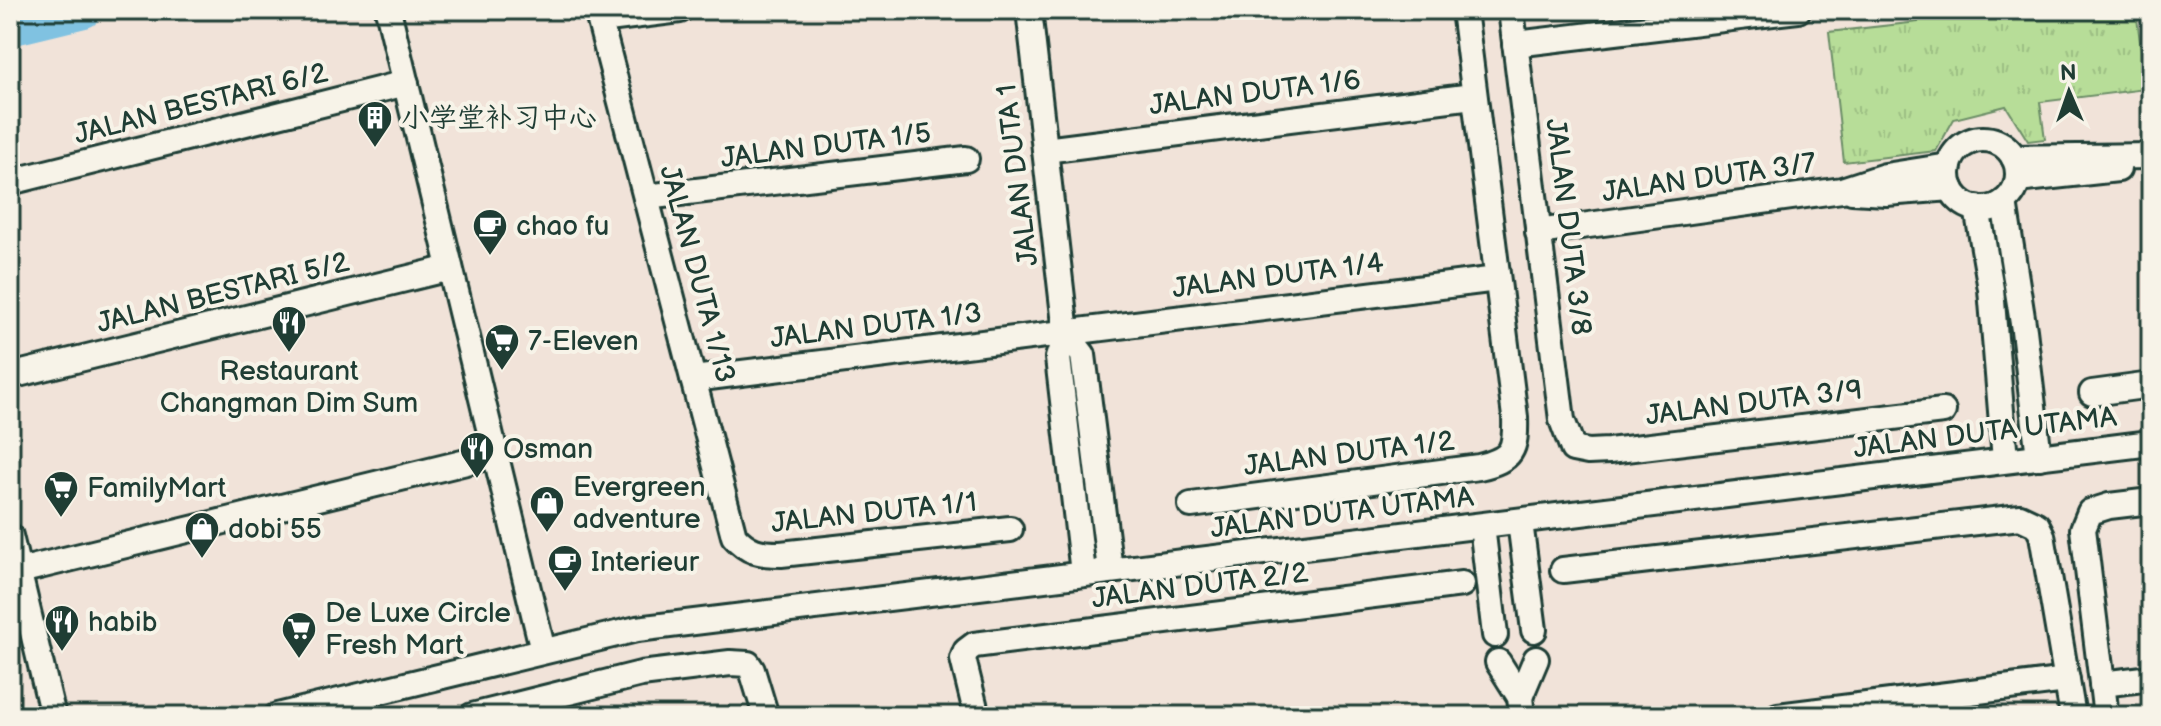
<svg xmlns="http://www.w3.org/2000/svg" width="2161" height="726" viewBox="0 0 2161 726" font-family="'Balsamiq Sans','LXGW WenKai TC',sans-serif">
<style>
.park{fill:url(#park-tufts);stroke:#6b8d66;stroke-width:2}
.lines{fill:none;stroke-linecap:round;stroke-linejoin:round}
.river{stroke:#80c2e1;stroke-width:36}
.street-casing{stroke:#1f3d34;stroke-width:30}
.street{stroke:#f7f3e8;stroke-width:24}
.labels{text-anchor:middle;dominant-baseline:central;stroke-width:8;stroke-linejoin:round;paint-order:stroke}
.street-label{font-size:28px;fill:#1f3d34;stroke:#f7f3e8}
.poi-label{font-size:28px;fill:#1f3d34;stroke:#f7f3e8;text-anchor:start}
</style>
<defs>
<pattern id="park-tufts" width="24" height="20" patternUnits="userSpaceOnUse" patternTransform="scale(2)"><rect width="24" height="20" fill="#b7dd98"/><path d="M3 7l-1-3M5 7V3M7 7l1-3M15 17l-1-3M17 17v-4M19 17l1-3" fill="none" stroke="#9dbf84"/></pattern>
</defs>
<rect width="100%" height="100%" fill="#f1e3d9"/>
<filter id="ink" filterUnits="userSpaceOnUse"><feTurbulence type="fractalNoise" baseFrequency=".0125" numOctaves="2"/><feDisplacementMap in="SourceGraphic" scale="16" xChannelSelector="R" yChannelSelector="G"/><feConvolveMatrix kernelMatrix="1 2 1 2 8 2 1 2 1" color-interpolation-filters="sRGB"/></filter>
<g filter="url(#ink)">
<polygon class="park" points="1918,10 2136,10 2146,89 2040,102 2045,139 2028,141 2006,106 1954,119 1936,151 1844,162 1829,32 1918,22"/>
<g class="lines">
<polyline class="river" points="10,28 84,10"/>
<defs>
<g id="street">
<polyline points="388,10 543,651"/>
<path d="M597,10L734,536C748,552 760,554 781,554L1010,529"/>
<polyline points="1029,10 1066,333 1058,358 1083,573"/>
<polyline points="1511,10 1562,420 1573,449 1588,452 1609,451 1943,411"/>
<polyline points="600,20 680,10"/>
<polyline points="1515,44 1798,10"/>
<circle cx="1983" cy="174" r="35"/>
<polyline points="1045,150 1473,96"/>
<polyline points="2014,158 2151,156"/>
<polyline points="2018,180 2118,169"/>
<polyline points="10,182 406,83"/>
<polyline points="1852,191 1886,193 1951,188"/>
<polyline points="646,197 966,159"/>
<polyline points="2004,202 2024,330 2039,457"/>
<polyline points="1977,208 1991,289 2005,460"/>
<polyline points="1538,232 1842,190 1885,176 1949,166"/>
<polyline points="1066,333 1083,355 1110,570"/>
<polyline points="10,376 450,268"/>
<polyline points="693,379 1497,279"/>
<polyline points="2092,393 2151,385"/>
<path d="M1191,505L1479,467C1513,459 1516,450 1515,417L1464,10"/>
<polyline points="1520,522 1534,630"/>
<polyline points="1482,526 1495,635"/>
<polyline points="10,536 53,716"/>
<polyline points="1563,570 2020,517 2037,525 2042,535 2073,716"/>
<polyline points="19,571 495,455"/>
<polyline points="1498,662 1520,697 1522,716"/>
<polyline points="2102,684 2151,678"/>
<polyline points="1520,697 1536,659"/>
<polyline points="277,716 637,629 2151,443"/>
<polyline points="472,716 641,674 730,663 748,664 752,670 766,716"/>
<polyline points="977,716 963,659 966,651 974,645 1462,584"/>
<polyline points="1778,716 2067,680"/>
<polyline points="2106,716 2083,529 2090,512 2109,506 2151,501"/>
</g>
</defs>
<use href="#street" class="street-casing"/>
<use href="#street" class="street"/>
</g>
</g>
<defs>
<symbol id="building-pin" viewBox="-11 -11 22 30"><path d="M0 17L-7.5 6A9.5 9.5 0 1 1 7.5 6Z" fill="#1f3d34" stroke="#f7f3e8"/><path d="M-4-6H4V6H1V3H-1V6H-4ZM-2.5-4.3h1.7v1.8h-1.7ZM.8-4.3h1.7v1.8H.8ZM-2.5-1h1.7V.8h-1.7ZM.8-1h1.7V.8H.8Z" fill="#fff"/></symbol>
<symbol id="cafe-pin" viewBox="-11 -11 22 30"><path d="M0 17L-7.5 6A9.5 9.5 0 1 1 7.5 6Z" fill="#1f3d34" stroke="#f7f3e8"/><path d="M-5.5-4.5H6V0H3Q3 3.5 0 3.5H-2.5Q-5.5 3.5-5.5 0ZM3-3.2v2h1.7v-2ZM-6 4.5H4V6H-6Z" fill="#fff"/></symbol>
<symbol id="restaurant-pin" viewBox="-11 -11 22 30"><path d="M0 17L-7.5 6A9.5 9.5 0 1 1 7.5 6Z" fill="#1f3d34" stroke="#f7f3e8"/><path d="M-5-6h1v4h1v-4h1v4h1v-4h1v5L-1.5 .5V6h-2V.5L-5-1ZM5-6V6H3V1.5H1.5Q1.5-4 5-6Z" fill="#fff"/></symbol>
<symbol id="supermarket-pin" viewBox="-11 -11 22 30"><path d="M0 17L-7.5 6A9.5 9.5 0 1 1 7.5 6Z" fill="#1f3d34" stroke="#f7f3e8"/><path d="M-6-5.5h2.5l.6 2H6L4.5 2H-2.5L-4.4-4H-6ZM-1.5 3.2a1.3 1.3 0 1 0 .1 0ZM3 3.2a1.3 1.3 0 1 0 .1 0Z" fill="#fff"/></symbol>
<symbol id="shop-pin" viewBox="-11 -11 22 30"><path d="M0 17L-7.5 6A9.5 9.5 0 1 1 7.5 6Z" fill="#1f3d34" stroke="#f7f3e8"/><path d="M-5-2.5h2.3a2.7 3.5 0 0 1 5.4 0H5L5.5 6h-11ZM-1.5-2.5h3a1.5 2.3 0 0 0-3 0Z" fill="#fff"/></symbol>
</defs>
<g fill-rule="evenodd">
<use href="#building-pin" x="355" y="98" width="40" height="54"/>
<use href="#cafe-pin" x="470" y="206" width="40" height="54"/>
<use href="#restaurant-pin" x="269" y="303" width="40" height="54"/>
<use href="#supermarket-pin" x="482" y="321" width="40" height="54"/>
<use href="#restaurant-pin" x="457" y="429" width="40" height="54"/>
<use href="#supermarket-pin" x="41" y="468" width="40" height="54"/>
<use href="#shop-pin" x="527" y="483" width="40" height="54"/>
<use href="#shop-pin" x="182" y="509" width="40" height="54"/>
<use href="#cafe-pin" x="545" y="542" width="40" height="54"/>
<use href="#restaurant-pin" x="42" y="602" width="40" height="54"/>
<use href="#supermarket-pin" x="279" y="609" width="40" height="54"/>
</g>
<g class="labels">
<g class="street-label">
<text transform="translate(1255 93) rotate(-7)">JALAN DUTA 1/6</text>
<text transform="translate(201 104) rotate(-14)">JALAN BESTARI 6/2</text>
<text transform="translate(826 146) rotate(-7)">JALAN DUTA 1/5</text>
<text transform="translate(1018 175) rotate(-97)">JALAN DUTA 1</text>
<text transform="translate(1709 178) rotate(-8)">JALAN DUTA 3/7</text>
<text transform="translate(1568 227) rotate(83)">JALAN DUTA 3/8</text>
<text transform="translate(697 274) rotate(75)">JALAN DUTA 1/13</text>
<text transform="translate(1278 276) rotate(-7)">JALAN DUTA 1/4</text>
<text transform="translate(223 293) rotate(-14)">JALAN BESTARI 5/2</text>
<text transform="translate(876 326) rotate(-7)">JALAN DUTA 1/3</text>
<text transform="translate(1754 403) rotate(-7)">JALAN DUTA 3/9</text>
<text transform="translate(1985 433) rotate(-7)">JALAN DUTA UTAMA</text>
<text transform="translate(1349 454) rotate(-7)">JALAN DUTA 1/2</text>
<text transform="translate(874 513) rotate(-6)">JALAN DUTA 1/1</text>
<text transform="translate(1342 513) rotate(-7)">JALAN DUTA UTAMA</text>
<text transform="translate(1200 586) rotate(-7)">JALAN DUTA 2/2</text>
</g>
<g class="poi-label">
<text x="401" y="118">小学堂补习中心</text>
<text x="516" y="226">chao fu</text>
<text x="528" y="341">7-Eleven</text>
<text x="289" y="371" text-anchor="middle">Restaurant<tspan x="289" dy="32">Changman Dim Sum</tspan></text>
<text x="503" y="449">Osman</text>
<text x="573" y="487">Evergreen<tspan x="573" dy="32">adventure</tspan></text>
<text x="87" y="488">FamilyMart</text>
<text x="228" y="529">dobi 55</text>
<text x="591" y="562">Interieur</text>
<text x="325" y="613">De Luxe Circle<tspan x="325" dy="32">Fresh Mart</tspan></text>
<text x="88" y="622">habib</text>
</g>
</g>
<rect width="2161" height="726" fill="none" stroke="#f7f3e8" stroke-width="40"/>
<rect x="20" y="20" width="2121" height="686" fill="none" stroke="#1f3d34" stroke-width="3" filter="url(#ink)"/>
<g transform="translate(2069 92) rotate(358)" stroke="#f7f3e8" stroke-width="6" paint-order="stroke">
<path d="M0-6L14 30L0 20L-14 30Z" fill="#1f3d34"/>
<text y="-12" font-size="22" font-weight="bold" text-anchor="middle" fill="#1f3d34">N</text>
</g>
</svg>
